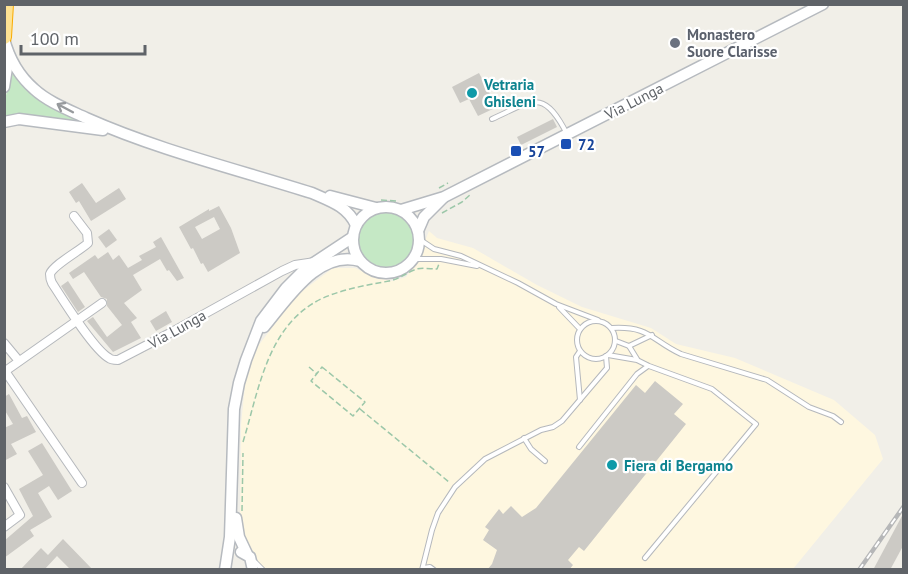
<svg xmlns="http://www.w3.org/2000/svg" width="908" height="574" viewBox="0 0 908 574" font-family="'PT Sans',sans-serif">
<style>
.commercial{fill:#fef7e0}
.green{fill:#c5e8c5}
.building{fill:#cccac5;fill-rule:evenodd}
.lines{fill:none;stroke-linecap:round;stroke-linejoin:round}
.lane-casing{stroke:#b5b8bc;stroke-width:6}
.street-casing{stroke:#b5b8bc;stroke-width:10}
.secondary-casing{stroke:#b6babf;stroke-width:13}
.highway-casing{stroke:#f9ab00;stroke-width:16}
.path{stroke:#9cc7a9;stroke-width:1.5;stroke-dasharray:6 3;stroke-linecap:butt}
.lane{stroke:#fff;stroke-width:4}
.street{stroke:#fff;stroke-width:8}
.secondary{stroke:#fff;stroke-width:10}
.highway{stroke:#fde293;stroke-width:14}
.rail-casing{stroke:#b6b7b8;stroke-width:4.5}
.rail{stroke:#fff;stroke-width:2;stroke-dasharray:7;stroke-linecap:butt}
.oneway{stroke:#979a9d}
.worship-dot{fill:#6b7280;stroke:#fff;stroke-width:2}
.culture-dot{fill:#0f9aa8;stroke:#fff;stroke-width:2}
.transit-dot{fill:#1a4fb4;stroke:#fff;stroke-width:2}
.labels{text-anchor:middle;dominant-baseline:central;stroke-width:4.5;stroke-linejoin:round;paint-order:stroke}
.worship-label{font-size:15px;font-weight:bold;fill:#5b616d;stroke:#fff;text-anchor:start}
.culture-label{font-size:15px;font-weight:bold;fill:#0d838f;stroke:#fff;text-anchor:start}
.street-label{font-size:15px;fill:#5f6368;stroke:#fff}
.transit-label{font-size:15px;font-weight:bold;fill:#164399;stroke:#fff;text-anchor:start}
</style>
<rect width="100%" height="100%" fill="#f1efe8"/>
<polygon class="commercial" points="429,231 437,238 473,248 537,285 582,307 651,328 676,344 735,358 834,400 875,435 883,459 793,569 263,569 240,529 241,425 246,375 255,350 297,295 333,268 355,268 376,278 392,281 406,277 416,263"/>
<g class="green">
<polygon points="13,72 75,117 79,122 24,116 5,117 4,102"/>
<circle cx="386" cy="240" r="28"/>
</g>
<g class="building">
<polygon points="479,73 497,107 478,116 469,99 460,103 452,87"/>
<polygon points="553,119 557,127 521,145 517,137"/>
<polygon points="82,183 96,203 119,188 126,199 91,221 79,201 76,203 69,192"/>
<path d="M219,206L231,228L240,253L208,272L203,263L201,264L193,248L191,249L179,227L209,209V211ZM214,217L220,229L202,239L195,227Z"/>
<polygon points="109,229 117,240 106,248 98,237"/>
<polygon points="161,237 184,278 177,281 169,270 167,271 160,259 133,275 142,290 124,303 137,318 131,322 141,338 113,352 87,321 93,317 107,337 122,325 107,306 107,299 101,297 84,272 73,279 69,273 95,255 98,259 108,252 113,260 119,255 128,268 142,260 139,256 156,247 153,242"/>
<polygon points="68,281 85,307 78,312 61,286"/>
<polygon points="166,311 172,322 156,331 150,321"/>
<polygon points="655,381 683,404 674,414 686,424 584,551 579,547 568,560 573,565 569,570 487,570 492,564 497,550 483,540 489,530 485,527 499,509 503,514 511,506 522,517 536,508 636,385 645,393"/>
<polygon points="9,394 22,418 27,416 36,432 11,444 17,454 4,461 4,428 13,424 4,409 4,397"/>
<polygon points="42,443 72,491 58,500 49,486 38,493 52,517 30,530 34,536 4,558 4,541 33,516 19,489 43,475 28,451"/>
<polygon points="903,514 903,546 890,570 873,570"/>
<polygon points="63,539 93,570 71,570 57,556 44,570 20,570 41,548 48,555"/>
</g>
<g class="lines">
<defs>
<g id="lane">
<path d="M492,119C532,101 543,87 567,134"/>
<polyline points="419,239 434,249 461,256 518,283 556,304 598,320"/>
<polyline points="413,259 441,259 477,266"/>
<polyline points="559,307 580,329"/>
<circle cx="596" cy="340" r="19"/>
<path d="M612,328C650,326 651,340 681,354L767,380L809,407L833,416L841,422"/>
<polyline points="616,341 629,346 637,359"/>
<polyline points="629,346 652,335"/>
<polyline points="580,351 576,357 580,400"/>
<polyline points="608,355 637,360 649,366 712,389 756,424 645,558"/>
<polyline points="524,438 531,449 545,461"/>
<polyline points="579,447 637,374 648,366"/>
<polyline points="255,562 263,570"/>
<polyline points="423,568 430,567 434,570"/>
<polyline points="422,570 432,530 438,513 455,487 485,459 541,430 553,427 562,421 607,368 606,356"/>
</g>
<g id="street">
<path d="M74,216L87,233L88,243C81,250 53,265 50,274C50,276 51,281 52,283C63,300 94,350 109,358C111,360 115,360 118,360L170,333L282,271L295,265L315,262"/>
<polyline points="4,343 19,361"/>
<polyline points="5,371 82,483"/>
<polyline points="4,372 102,303"/>
<polyline points="4,487 20,515 4,527"/>
</g>
<g id="secondary">
<path d="M4,39C9,58 19,76 34,89C48,102 69,110 86,118C158,150 236,169 312,193C330,201 347,206 356,225"/>
<polyline points="4,87 9,55"/>
<polyline points="4,122 19,119 103,130"/>
<polyline points="330,196 376,208"/>
<circle cx="386" cy="240" r="33"/>
<polyline points="401,210 444,197 823,4"/>
<polyline points="418,231 424,217 443,198"/>
<path d="M264,327C287,300 318,249 360,261"/>
<polyline points="236,518 239,537 247,554"/>
<polyline points="241,552 250,557 253,570"/>
<polyline points="225,570 230,537 234,409 239,383 246,360 261,321 286,288 306,268 353,237"/>
</g>
<polyline id="highway" points="4,37 6,4"/>
</defs>
<use href="#lane" class="lane-casing"/>
<use href="#street" class="street-casing"/>
<use href="#secondary" class="secondary-casing"/>
<use href="#highway" class="highway-casing"/>
<g class="path">
<polyline points="439,188 448,183"/>
<polyline points="381,200 397,201"/>
<polyline points="442,213 462,202 471,194"/>
<polyline points="309,367 317,374"/>
<polygon points="322,367 365,402 353,416 311,381"/>
<polyline points="360,409 449,482"/>
<path d="M243,442C259,390 267,324 323,298C344,289 367,285 389,281C399,279 405,274 414,270C420,267 430,269 437,269L439,264"/>
<polyline points="242,511 243,453"/>
</g>
<use href="#lane" class="lane"/>
<use href="#street" class="street"/>
<use href="#secondary" class="secondary"/>
<use href="#highway" class="highway"/>
<defs>
<polyline id="rail" points="859,570 904,506"/>
</defs>
<use href="#rail" class="rail-casing"/>
<use href="#rail" class="rail"/>
</g>
<defs><path id="oneway-shaft" d="M-6 0H5M1.5-3L5.5 0L1.5 3" fill="none" stroke-width="1.6" stroke-linecap="round" stroke-linejoin="round" transform="scale(1.5)"/></defs>
<use class="oneway" href="#oneway-shaft" transform="translate(65 108) rotate(-152)"/>
<circle class="worship-dot" cx="675" cy="43" r="6"/>
<g class="culture-dot">
<circle cx="472" cy="93" r="6"/>
<circle cx="612" cy="465" r="6"/>
</g>
<g class="transit-dot">
<rect x="560" y="138" width="12" height="12" rx="3"/>
<rect x="510" y="145" width="12" height="12" rx="3"/>
</g>
<g class="labels">
<g class="worship-label">
<text x="687" y="34">Monastero<tspan x="687" dy="17">Suore Clarisse</tspan></text>
</g>
<g class="culture-label">
<text x="484" y="84">Vetraria<tspan x="484" dy="17">Ghisleni</tspan></text>
<text x="624" y="465">Fiera di Bergamo</text>
</g>
<g class="street-label">
<text transform="translate(634 101) rotate(-27)">Via Lunga</text>
<text transform="translate(177 329) rotate(-29)">Via Lunga</text>
</g>
<g class="transit-label">
<text x="578" y="144">72</text>
<text x="528" y="151">57</text>
</g>
</g>
<rect width="908" height="574" fill="none" stroke="#5f6368" stroke-width="12"/>
<path d="M21 45v9h124v-9" fill="none" stroke="#5f6368" stroke-width="3"/>
<text x="30" y="45" font-size="18" fill="#5f6368" stroke="#ffffff" stroke-width="4.5" paint-order="stroke">100 m</text>
</svg>
